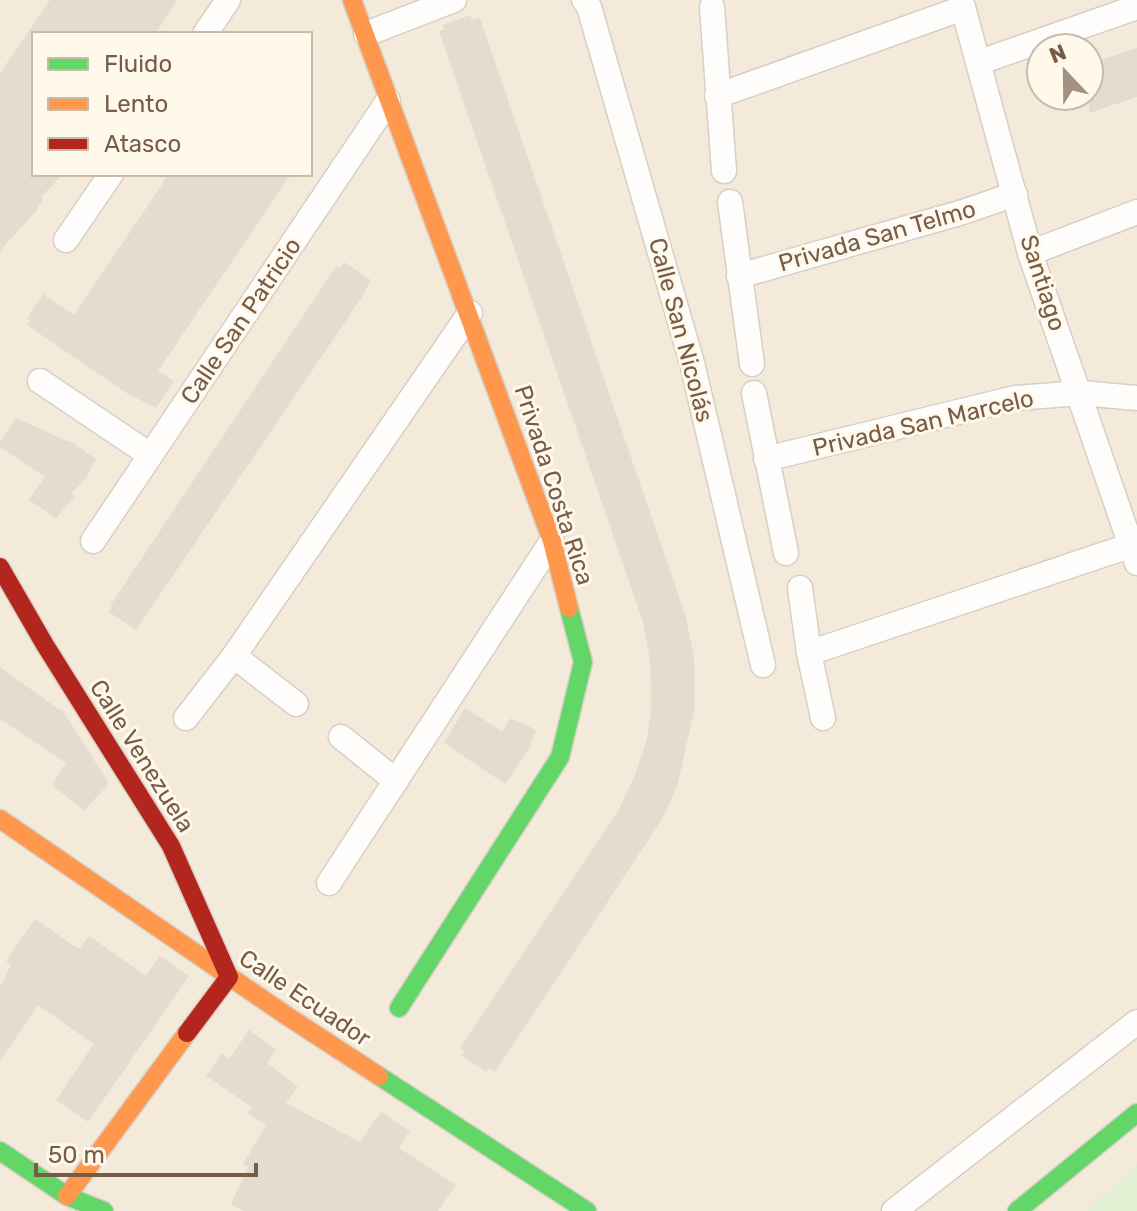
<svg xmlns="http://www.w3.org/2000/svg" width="1137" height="1211" viewBox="0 0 1137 1211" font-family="Rubik,sans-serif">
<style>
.residential{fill:#f4eada;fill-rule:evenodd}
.green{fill:#e2efd3}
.building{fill:#e5dcd1}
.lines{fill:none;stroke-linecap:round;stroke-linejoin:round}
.street-casing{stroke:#d6cfc6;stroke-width:27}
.fast-casing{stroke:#d7cfc6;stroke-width:21}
.slow-casing{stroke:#d7cfc6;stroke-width:21}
.jam-casing{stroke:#d7cfc6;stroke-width:21}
.street{stroke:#fefdfc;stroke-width:24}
.fast{stroke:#63d668;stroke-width:18}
.slow{stroke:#ff974d;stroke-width:18}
.jam{stroke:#b3261e;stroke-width:18}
.labels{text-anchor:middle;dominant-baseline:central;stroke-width:6;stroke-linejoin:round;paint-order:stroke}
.street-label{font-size:24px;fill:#785c48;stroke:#fff9ec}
</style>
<rect width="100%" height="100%" fill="#f8f3ea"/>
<path class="residential" d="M0,0H1137V1211H0ZM34,34H310V174H34ZM1041,48H1089V96H1041Z"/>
<polygon class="green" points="1137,1164 1137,1211 1086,1211"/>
<g class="building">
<polygon points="50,0 177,0 155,34 34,34 34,174 63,174 41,197 43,199 35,212 0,251 0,73"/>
<polygon points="471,15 472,20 480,18 484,30 686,617 694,657 695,708 677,787 661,821 495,1072 489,1068 486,1072 461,1055 464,1051 460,1048 618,811 635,775 647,739 651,709 651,684 650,661 643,622 439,31 444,30 442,25"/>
<polygon points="1137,48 1137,97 1089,113 1089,64"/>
<polygon points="169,174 291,174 158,371 174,381 156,408 128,394 43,336 27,325 30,321 27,318 43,294 74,315"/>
<polygon points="344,262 371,280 362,297 136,630 109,612 112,607 110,606 337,265 340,268"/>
<polygon points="16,418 69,442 70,441 96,459 86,478 71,494 75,496 56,518 29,500 45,477 0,447 0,442"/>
<polygon points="0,667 57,708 62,709 109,784 84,810 52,785 66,763 0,719"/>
<polygon points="465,708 502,731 511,718 536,730 529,749 505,784 444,743"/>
<polygon points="35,919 79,949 89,936 146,976 160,956 189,976 88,1122 56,1100 94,1044 38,1005 0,1061 0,987 11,965 6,961"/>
<polygon points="249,1030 276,1049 267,1063 298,1087 286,1103 360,1142 381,1112 410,1131 399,1148 456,1185 438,1211 244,1211 231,1204 248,1167 243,1164 266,1125 248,1113 252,1107 206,1076 222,1053 229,1059"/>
</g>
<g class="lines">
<defs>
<g id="street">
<polyline points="584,0 589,7 692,363 763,665"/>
<polyline points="961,0 1030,253 1137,563"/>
<polyline points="712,7 724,171"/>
<polyline points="205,34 228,0"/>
<polyline points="366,34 454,0"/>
<polyline points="980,62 1137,7"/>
<polyline points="717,96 963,8"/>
<polyline points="730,202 752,364"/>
<polyline points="66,240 111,174"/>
<polyline points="1030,253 1137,212"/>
<polyline points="739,276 963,212 1015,194"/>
<polyline points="40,381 150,455"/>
<polyline points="754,393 786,553"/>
<polyline points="766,459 1015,398 1081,393 1137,398"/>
<polyline points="93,541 388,101"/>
<polyline points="800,588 809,653 823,718"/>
<polyline points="809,653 1132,545"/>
<polyline points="234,656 470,313"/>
<polyline points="186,718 234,656 296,704"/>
<polyline points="341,737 396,781"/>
<polyline points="329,883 552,541"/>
<polyline points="894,1211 1137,1022"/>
</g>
<g id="fast">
<polyline points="399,1008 560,757 583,662 569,608"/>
<polyline points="379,1076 587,1211"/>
<polyline points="0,1151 67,1196 104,1211"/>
<polyline points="1017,1211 1137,1113"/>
</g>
<g id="slow">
<polyline points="352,0 552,541 569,608"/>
<polyline points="0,819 287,1016 379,1076"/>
<polyline points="67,1196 187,1033"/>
</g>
<polyline id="jam" points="0,567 45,645 171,846 229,977 187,1033"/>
</defs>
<use href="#street" class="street-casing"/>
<use href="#fast" class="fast-casing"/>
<use href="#slow" class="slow-casing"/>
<use href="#jam" class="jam-casing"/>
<use href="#street" class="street"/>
<use href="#fast" class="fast"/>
<use href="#slow" class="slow"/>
<use href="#jam" class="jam"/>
</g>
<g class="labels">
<g class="street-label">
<text transform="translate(877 236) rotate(-16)">Privada San Telmo</text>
<text transform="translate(1043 283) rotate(72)">Santiago</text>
<text transform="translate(241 321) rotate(-56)">Calle San Patricio</text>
<text transform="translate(681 330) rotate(75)">Calle San Nicolás</text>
<text transform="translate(923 423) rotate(-13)">Privada San Marcelo</text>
<text transform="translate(554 485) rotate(72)">Privada Costa Rica</text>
<text transform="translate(142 756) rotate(58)">Calle Venezuela</text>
<text transform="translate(305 998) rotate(34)">Calle Ecuador</text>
</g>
</g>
<rect x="32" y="32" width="280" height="144" fill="#fff9ec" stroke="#c9baaa" stroke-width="2"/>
<rect x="48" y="58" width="40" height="12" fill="#63d668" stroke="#c9baaa" stroke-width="2"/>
<text x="104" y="72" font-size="24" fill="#785c48">Fluido</text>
<rect x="48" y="98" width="40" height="12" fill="#ff974d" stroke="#c9baaa" stroke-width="2"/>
<text x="104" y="112" font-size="24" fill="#785c48">Lento</text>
<rect x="48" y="138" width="40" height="12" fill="#b3261e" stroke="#c9baaa" stroke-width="2"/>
<text x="104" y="152" font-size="24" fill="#785c48">Atasco</text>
<g transform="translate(1065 72) rotate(338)"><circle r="38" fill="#fff9ec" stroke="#c9baaa" stroke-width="2"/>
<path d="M0-6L14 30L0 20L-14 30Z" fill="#a59181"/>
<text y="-12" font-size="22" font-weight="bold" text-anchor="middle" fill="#785c48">N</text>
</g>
<path d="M36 1163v12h220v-12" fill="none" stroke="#785c48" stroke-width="4"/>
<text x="48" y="1163" font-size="24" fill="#785c48" stroke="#fff9ec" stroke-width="6" paint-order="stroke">50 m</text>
</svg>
